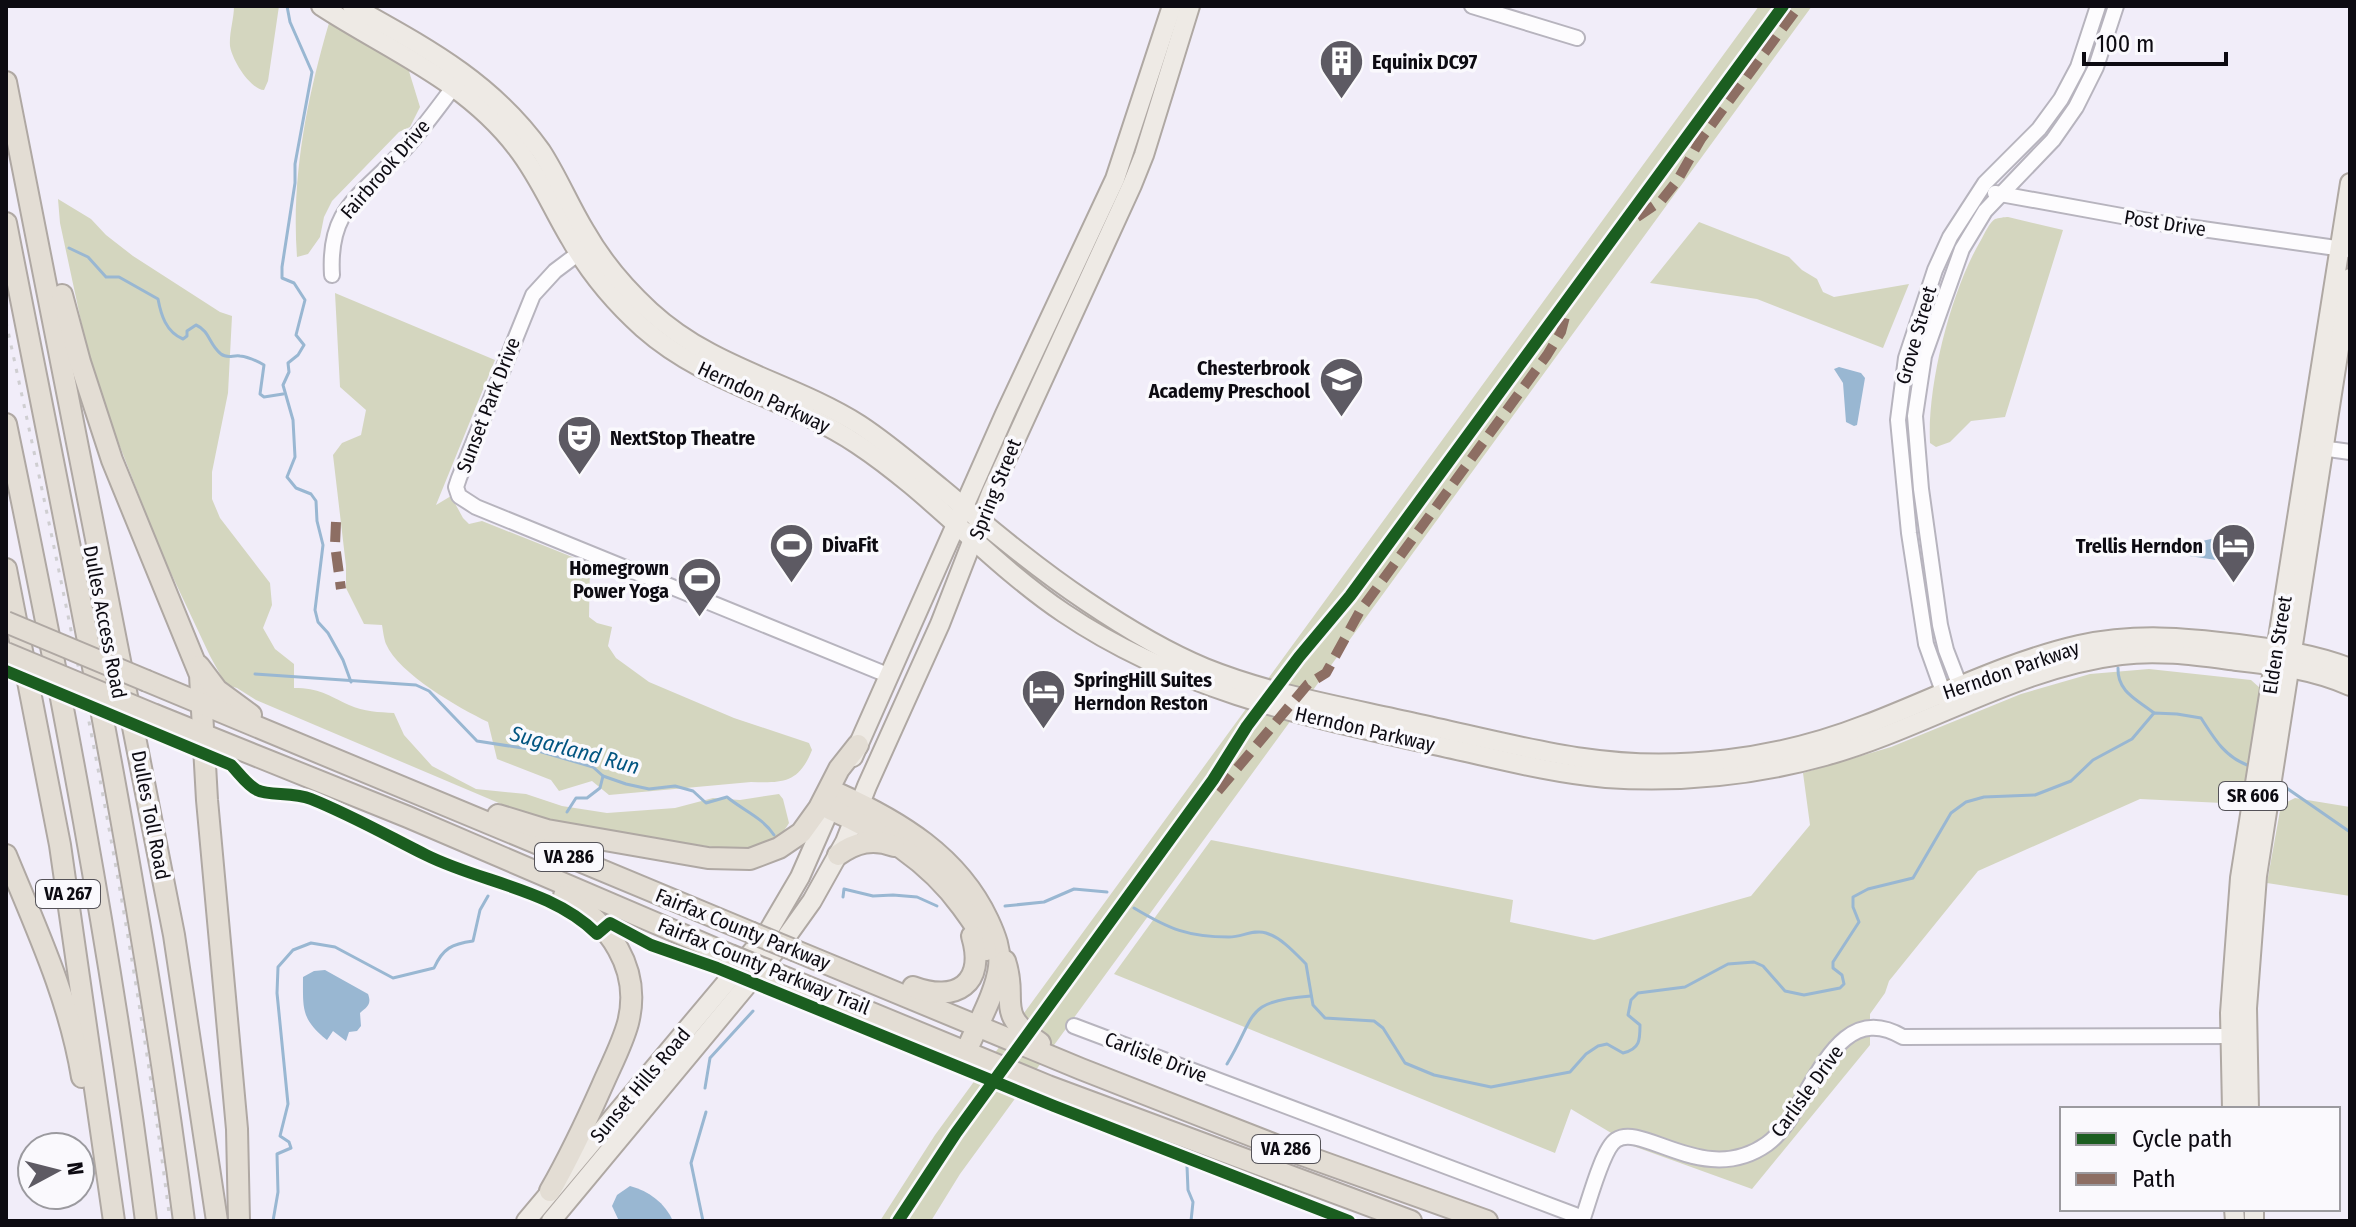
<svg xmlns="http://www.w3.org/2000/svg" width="2356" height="1227" viewBox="0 0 2356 1227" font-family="'Fira Sans Condensed',sans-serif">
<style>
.green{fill:#d4d6bf}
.water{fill:#99b7d2}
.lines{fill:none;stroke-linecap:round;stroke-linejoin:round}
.stream{stroke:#99b7d2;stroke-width:3}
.minor-casing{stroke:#b7b4be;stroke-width:18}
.major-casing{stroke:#afa8a3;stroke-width:22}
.highway-casing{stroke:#afa8a3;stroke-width:24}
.minor{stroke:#fdfcfe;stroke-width:14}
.major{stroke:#eeeae5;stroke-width:18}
.highway{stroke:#e3ddd4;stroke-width:20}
.rail{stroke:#cfced1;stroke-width:3;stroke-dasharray:4 8;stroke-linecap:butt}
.highway-bridge-casing{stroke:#afa8a3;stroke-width:24;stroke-linecap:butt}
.highway-bridge{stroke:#e3ddd4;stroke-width:20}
.quiet{stroke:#8d6e63;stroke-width:10;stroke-dasharray:20 10;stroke-linecap:butt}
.cycleway-casing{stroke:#faf9fd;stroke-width:17}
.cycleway{stroke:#1b5e20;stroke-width:12}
.labels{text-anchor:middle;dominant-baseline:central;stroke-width:7;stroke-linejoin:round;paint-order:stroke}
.shield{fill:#faf9fd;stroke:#545258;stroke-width:2}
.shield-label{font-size:18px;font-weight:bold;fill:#0d0b12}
.poi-label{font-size:20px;font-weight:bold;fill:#0d0b12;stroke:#faf9fd;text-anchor:start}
.street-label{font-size:20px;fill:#0d0b12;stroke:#faf9fd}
.water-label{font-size:22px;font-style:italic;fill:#025581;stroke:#faf9fd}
</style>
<rect width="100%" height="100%" fill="#f1edf9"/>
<g class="green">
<path d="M234,6H279L268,81L264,90C250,89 232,60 230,46C229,33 234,19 234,6Z"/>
<polygon points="1759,6 1812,6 960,1174 931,1221 880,1221 935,1135"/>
<path d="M329,23L408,68L420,107L410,127L399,132L332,201L324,217L320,237L308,254L297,257C291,178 307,98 329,23Z"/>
<path d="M58,199L91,219L106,235L133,256L220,312L232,316L228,393L212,472V499L220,518L270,583L272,605L263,628L275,649L294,664V688C319,688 328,695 349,705C364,712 379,712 394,713L404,735L432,766L476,789L526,794L562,806L607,813L675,808L713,798L740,800L779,794L783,799L789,823C779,842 759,846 739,851L541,821L256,700L237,688L226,685L210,656L161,552L93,377L60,223Z"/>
<path d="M2008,217L2063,230L2005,417L1971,421L1950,442L1936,447L1930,443C1927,385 1951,290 1981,240C1985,233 1989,223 1995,219C1998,218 2005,217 2008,217Z"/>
<polygon points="1699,222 1789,257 1802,270 1817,279 1823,292 1834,297 1909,284 1883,348 1757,299 1650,283"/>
<path d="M335,293L495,360L436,505L451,496L463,518L469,524L482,521L590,564L589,617L597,623L612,627L608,646L616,658L649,682L734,718L809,743L812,750C799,783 783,783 751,782L609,795L592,781L559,791L551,780L497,759L488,722C459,708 399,674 386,644C384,639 383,631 382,625L364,624L346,588V566L333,455L342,443L361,435L366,410L340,387Z"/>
<polygon points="2149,669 2251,680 2260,688 2243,804 2140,799 1978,871 1889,981 1885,993 1870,1014 1870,1045 1752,1189 1633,1146 1571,1109 1555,1153 1114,974 1211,840 1513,900 1510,922 1594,940 1751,896 1810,825 1803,773 1891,747 2021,694 2090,674"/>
<polygon points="2295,798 2350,807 2350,896 2267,883 2281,805"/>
</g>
<g class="water">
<polygon points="1839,367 1861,373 1865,378 1857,425 1854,426 1846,422 1843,383 1834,369"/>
<polygon points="2215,538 2219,539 2222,551 2217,551 2216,560 2176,554 2177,544 2185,545"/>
<path d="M325,970L368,994C372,1004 367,1007 360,1013L361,1026L357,1031L349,1032L346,1041L333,1031L327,1040C301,1019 303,1009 303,977L314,971Z"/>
<path d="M630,1186C649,1191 665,1203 673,1221H619L612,1206L617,1195Z"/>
</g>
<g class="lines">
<g class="stream">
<polyline points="287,6 290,22 312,72 295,164 295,183 282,267 282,278 294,283 305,300 296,335 304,345 298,355 288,363 289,372 283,385 293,420 295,457 287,477 296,488 311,494 316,501 317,521 323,545 315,610 318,622 328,633 343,660 351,682"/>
<path d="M69,248L88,257L106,277H119L158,299C161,315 166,332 183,339L187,336V331L196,325C210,331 209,345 221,354C227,359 233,355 240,356C249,357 257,361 264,365L260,394L264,397L283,394"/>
<path d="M2118,668C2117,692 2138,700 2154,713"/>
<path d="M255,674L416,685L429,691L477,741L535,750L593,767L603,776L626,784L649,789L675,786L693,791L706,803L727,797C744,811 762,817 774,835"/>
<polyline points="2285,787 2350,832"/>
<polyline points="567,812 576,798 587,798 600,788 603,776"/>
<polyline points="843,897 844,889 873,896 893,895 917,897 937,906"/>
<polyline points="1005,906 1044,902 1074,889 1107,892"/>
<path d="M1134,908C1169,929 1188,937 1229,937C1242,937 1254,929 1266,933C1282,938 1295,953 1306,964L1313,1005L1325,1018L1374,1021L1383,1028L1405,1063L1434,1075L1491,1087L1570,1072L1586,1054L1598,1046L1607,1044L1623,1053C1640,1049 1640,1040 1640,1025L1628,1015L1631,1000L1638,993L1685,987L1728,964L1754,962L1763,966L1785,991L1804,995L1840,988L1844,984L1842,975L1833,968V962L1859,922L1853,907V897L1868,889L1913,878L1951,813L1966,802L1984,797L2035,795L2071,781L2093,760L2132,739L2154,713L2177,714L2201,718C2214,738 2224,756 2247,765"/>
<path d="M1227,1064C1257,1015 1243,1001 1311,996"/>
<polyline points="705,1088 710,1058 753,1011"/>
<polyline points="1187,1166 1188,1190 1193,1202 1191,1221"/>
<path d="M273,1221L278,1192L277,1154L291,1148L289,1142L280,1136L288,1104L277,993L278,967L293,950L311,943L335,947L393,978L434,968C443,948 452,944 473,941L480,910L488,896"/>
<polyline points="703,1221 691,1163 706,1112"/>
</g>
<defs>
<g id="minor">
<polyline points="1472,6 1577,38"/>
<polyline points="1995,193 2160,223 2350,250"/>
<polyline points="579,253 555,271 533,295 459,478 456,487 459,496 476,507 890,676"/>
<path d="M332,275C328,209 359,198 399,155C421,132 439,106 458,81"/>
<polyline points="2314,447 2350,452"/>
<polyline points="1963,694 1946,650 1940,625 1921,489 1915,416 1924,356 1962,249 1985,211 2053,140 2076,107 2096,67 2116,6"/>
<polyline points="1946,700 1926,644 1909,533 1898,420 1906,358 1935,270 1950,237 1985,183 2039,129 2061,99 2078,67 2098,6"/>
<path d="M1074,1026L1583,1218C1589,1201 1603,1148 1616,1140C1643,1122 1705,1188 1767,1144C1811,1113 1830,994 1903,1037L2238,1036"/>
</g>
<g id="major">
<path d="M321,6C390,51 465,80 517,148C539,176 552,208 570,238C589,272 614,302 643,328C706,384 788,398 857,444C931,493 990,563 1064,613C1178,690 1303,716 1434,745C1491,757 1548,773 1606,778C1680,783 1753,776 1825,756C1926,728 2016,668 2121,655C2160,650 2198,656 2237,661C2275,665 2314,670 2350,686"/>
<path d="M352,6C425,47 491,81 541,151C558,177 569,205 585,231C602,261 625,288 650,311C713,369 790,381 860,425C889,444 914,466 941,488C988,527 1035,567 1086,601C1123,626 1164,651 1205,668C1272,695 1345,707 1415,723C1471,735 1527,750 1583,758C1676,772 1778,759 1865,725C1936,698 2005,662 2079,645C2134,633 2184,637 2238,644C2277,649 2314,654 2350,668"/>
<polyline points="853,757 1005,414 1115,179 1172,6"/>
<polyline points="2232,1109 2230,1013 2240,878 2350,183"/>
<polyline points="2249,1109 2247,1008 2257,876 2350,278"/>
<polyline points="2234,1209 2235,1221"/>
<polyline points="2254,1209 2254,1221"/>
<polyline points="526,1221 766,935 800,877 836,795"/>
<polyline points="551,1221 782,943 812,901 845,842 867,786 940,624 991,493 1132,185 1144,155 1190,6"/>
</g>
<g id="highway">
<polyline points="6,82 174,935 217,1221"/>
<path d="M6,223C71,555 141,886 184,1221"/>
<polyline points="62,295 80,362 112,460 200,675 207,800 237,1129 239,1221"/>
<path d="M6,424C61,688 112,953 146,1221"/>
<polyline points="6,569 60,845 114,1221"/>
<polyline points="199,666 217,690 251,715"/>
<polyline points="147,681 750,932"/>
<polyline points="155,715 408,817 730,955"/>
<path d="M837,793C899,821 958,856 988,920C995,935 1001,950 999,967C996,993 976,1027 966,1052"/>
<path d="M830,809C882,832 928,860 962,907C972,921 982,933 986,950"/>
<polyline points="498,815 547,830 708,858 750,859 779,848 801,833 819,808 839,769 858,745"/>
<path d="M6,855C36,928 69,998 82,1077"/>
<path d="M838,855C856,842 873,838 894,846"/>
<polyline points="796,951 1081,1069 1283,1148 1487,1221"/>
<path d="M1005,961C1019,1002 993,1012 1040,1043"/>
<polyline points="777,974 1048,1086 1411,1221"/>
<path d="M913,987C956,1003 986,984 972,936"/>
<path d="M550,1191C570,1156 586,1122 602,1086C611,1065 622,1045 628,1023C642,968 609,923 564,896"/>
</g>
</defs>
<use href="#minor" class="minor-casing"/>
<use href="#major" class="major-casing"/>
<use href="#highway" class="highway-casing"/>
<use href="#minor" class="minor"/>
<use href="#major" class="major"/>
<use href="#highway" class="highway"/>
<path class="rail" d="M6,322C71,620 132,918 170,1221"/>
<defs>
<g id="highway-bridge">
<polyline points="6,622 147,681"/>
<polyline points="6,653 155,715"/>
<polyline points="750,932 796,951"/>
<polyline points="730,955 777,974"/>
</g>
</defs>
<use href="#highway-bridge" class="highway-bridge-casing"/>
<use href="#highway-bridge" class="highway-bridge"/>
<g class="quiet">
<polyline points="1637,217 1661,201 1677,181 1701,139 1799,6"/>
<polyline points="336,522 335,545 341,589"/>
<polyline points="1218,791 1308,684 1326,673 1360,611 1547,355 1561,332 1567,309"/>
</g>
<defs>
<g id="cycleway">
<path d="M6,671L231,765C239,773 247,785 257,790C268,796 293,792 311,799C351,815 388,836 426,855C482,883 552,889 597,934L610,923L651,945L717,968L1054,1106L1349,1221"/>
<polyline points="898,1221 956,1133 1213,780 1247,726 1299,657 1350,596 1783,6"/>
</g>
</defs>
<use href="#cycleway" class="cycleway-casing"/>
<use href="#cycleway" class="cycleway"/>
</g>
<defs>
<symbol id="building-pin" viewBox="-11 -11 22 30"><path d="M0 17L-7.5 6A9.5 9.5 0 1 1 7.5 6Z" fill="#5d5a63" stroke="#faf9fd"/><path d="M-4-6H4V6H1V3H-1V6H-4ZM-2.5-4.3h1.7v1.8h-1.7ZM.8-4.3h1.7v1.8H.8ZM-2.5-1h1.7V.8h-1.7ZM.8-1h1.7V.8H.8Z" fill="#fff"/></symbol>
<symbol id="school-pin" viewBox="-11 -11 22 30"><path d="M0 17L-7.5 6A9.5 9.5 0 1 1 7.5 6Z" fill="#5d5a63" stroke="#faf9fd"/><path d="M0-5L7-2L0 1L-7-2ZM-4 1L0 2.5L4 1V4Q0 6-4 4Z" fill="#fff"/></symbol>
<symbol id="theatre-pin" viewBox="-11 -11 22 30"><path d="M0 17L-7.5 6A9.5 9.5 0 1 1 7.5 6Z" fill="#5d5a63" stroke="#faf9fd"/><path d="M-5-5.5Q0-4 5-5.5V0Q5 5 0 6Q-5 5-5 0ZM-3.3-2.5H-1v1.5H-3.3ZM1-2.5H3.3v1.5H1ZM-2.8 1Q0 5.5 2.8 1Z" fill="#fff"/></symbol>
<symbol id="stadium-pin" viewBox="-11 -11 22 30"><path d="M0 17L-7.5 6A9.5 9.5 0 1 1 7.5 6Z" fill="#5d5a63" stroke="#faf9fd"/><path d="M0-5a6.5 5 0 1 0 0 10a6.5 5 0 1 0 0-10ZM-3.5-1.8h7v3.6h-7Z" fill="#fff"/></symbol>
<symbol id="hotel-pin" viewBox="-11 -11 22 30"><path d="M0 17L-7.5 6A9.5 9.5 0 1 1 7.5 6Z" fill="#5d5a63" stroke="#faf9fd"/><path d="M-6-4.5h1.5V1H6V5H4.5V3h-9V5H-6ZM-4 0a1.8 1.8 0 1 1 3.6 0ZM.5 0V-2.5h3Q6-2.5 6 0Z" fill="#fff"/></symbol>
</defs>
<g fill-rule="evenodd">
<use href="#building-pin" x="1316" y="36" width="51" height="69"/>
<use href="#school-pin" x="1316" y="354" width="51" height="69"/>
<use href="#theatre-pin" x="554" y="412" width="51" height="69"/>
<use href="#stadium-pin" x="766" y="520" width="51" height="69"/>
<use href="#hotel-pin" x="2208" y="520" width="51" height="69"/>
<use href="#stadium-pin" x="674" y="554" width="51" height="69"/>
<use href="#hotel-pin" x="1018" y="666" width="51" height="69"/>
</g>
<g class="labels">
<g class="shield">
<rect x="2219" y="782" width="68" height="28" rx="6"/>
<rect x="535" y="843" width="68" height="28" rx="6"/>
<rect x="36" y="880" width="64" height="28" rx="6"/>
<rect x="1252" y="1135" width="68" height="28" rx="6"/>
</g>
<g class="shield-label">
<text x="2253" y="796">SR 606</text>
<text x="569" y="857">VA 286</text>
<text x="68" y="894">VA 267</text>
<text x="1286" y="1149">VA 286</text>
</g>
<g class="poi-label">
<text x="1372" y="62">Equinix DC97</text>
<text x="1310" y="368" text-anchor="end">Chesterbrook<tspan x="1310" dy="23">Academy Preschool</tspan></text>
<text x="610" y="438">NextStop Theatre</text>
<text x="822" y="545">DivaFit</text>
<text x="2203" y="546" text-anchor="end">Trellis Herndon</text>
<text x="669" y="568" text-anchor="end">Homegrown<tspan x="669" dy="23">Power Yoga</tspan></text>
<text x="1074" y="680">SpringHill Suites<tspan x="1074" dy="23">Herndon Reston</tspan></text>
</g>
<g class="street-label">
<text transform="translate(385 169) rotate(-49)">Fairbrook Drive</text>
<text transform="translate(2165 223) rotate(9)">Post Drive</text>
<text transform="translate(1916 335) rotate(-74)">Grove Street</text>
<text transform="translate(764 397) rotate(25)">Herndon Parkway</text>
<text transform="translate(488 405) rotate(-69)">Sunset Park Drive</text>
<text transform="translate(995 489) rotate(-68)">Spring Street</text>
<text transform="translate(105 622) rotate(79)">Dulles Access Road</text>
<text transform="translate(2277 645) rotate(-81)">Elden Street</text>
<text transform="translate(2011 670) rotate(-19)">Herndon Parkway</text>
<text transform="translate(1365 729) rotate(13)">Herndon Parkway</text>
<text transform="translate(151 815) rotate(79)">Dulles Toll Road</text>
<text transform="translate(743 929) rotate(22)">Fairfax County Parkway</text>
<text transform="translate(764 966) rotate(22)">Fairfax County Parkway Trail</text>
<text transform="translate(1156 1057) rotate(21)">Carlisle Drive</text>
<text transform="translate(640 1085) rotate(-50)">Sunset Hills Road</text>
<text transform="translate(1807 1091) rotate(-54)">Carlisle Drive</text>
</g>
<g class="water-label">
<text transform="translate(575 750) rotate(15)">Sugarland Run</text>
</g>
</g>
<rect width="2356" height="1227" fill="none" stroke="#0d0b12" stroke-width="16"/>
<rect x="2060" y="1107" width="280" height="104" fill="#faf9fd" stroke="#9b9a9f" stroke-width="2"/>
<rect x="2076" y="1133" width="40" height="12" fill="#1b5e20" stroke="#9b9a9f" stroke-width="2"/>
<text x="2132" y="1147" font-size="24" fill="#0d0b12">Cycle path</text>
<rect x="2076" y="1173" width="40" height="12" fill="#8d6e63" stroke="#9b9a9f" stroke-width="2"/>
<text x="2132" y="1187" font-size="24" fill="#0d0b12">Path</text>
<g transform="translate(56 1171) rotate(83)"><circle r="38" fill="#faf9fd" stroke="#9b9a9f" stroke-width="2"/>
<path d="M0-6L14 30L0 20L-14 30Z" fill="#5d5a63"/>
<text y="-12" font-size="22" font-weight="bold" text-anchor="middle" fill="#0d0b12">N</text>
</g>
<path d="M2084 52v12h142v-12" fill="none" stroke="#0d0b12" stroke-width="4"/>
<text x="2096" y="52" font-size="24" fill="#0d0b12" stroke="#faf9fd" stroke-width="6" paint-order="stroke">100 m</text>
</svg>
